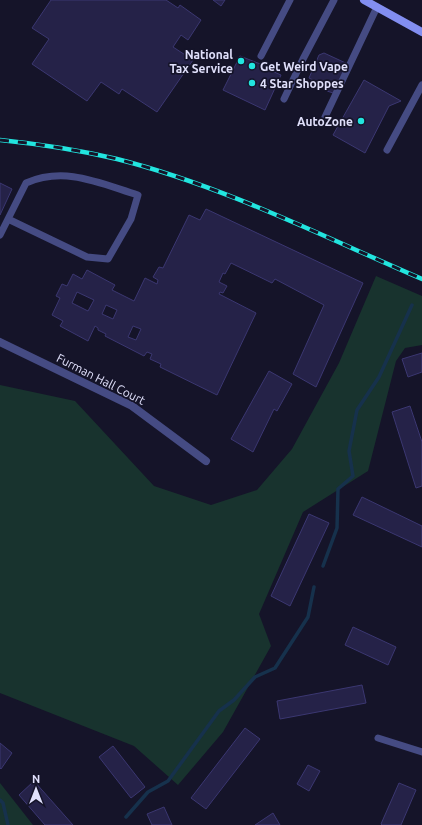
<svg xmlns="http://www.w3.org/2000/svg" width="422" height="825" viewBox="0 0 422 825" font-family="Ubuntu,sans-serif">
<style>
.green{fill:#18332e}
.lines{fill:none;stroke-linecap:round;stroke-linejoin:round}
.stream{stroke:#16314c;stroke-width:3.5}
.building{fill:#252248;stroke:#3b3771;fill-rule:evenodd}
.service{stroke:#454b83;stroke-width:7}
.minor{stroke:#454b83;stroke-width:8}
.secondary{stroke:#828ef0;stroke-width:8}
.rail-casing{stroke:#22e5df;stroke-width:4.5}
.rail{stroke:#151429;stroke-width:3;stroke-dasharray:9;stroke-linecap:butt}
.poi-dot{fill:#22e5df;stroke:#151429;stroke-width:1.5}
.labels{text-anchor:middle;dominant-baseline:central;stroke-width:3.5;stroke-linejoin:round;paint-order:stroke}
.poi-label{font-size:12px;font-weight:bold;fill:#e0e0fb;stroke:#151429;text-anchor:end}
.street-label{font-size:12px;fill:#e0e0fb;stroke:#151429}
</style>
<rect width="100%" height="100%" fill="#151429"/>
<g class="green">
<polygon points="376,276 422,296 422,345 405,348 396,361 368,471 303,512 259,614 271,646 223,732 178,785 134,746 0,693 0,385 75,401 154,486 211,505 257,490 292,449 339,363"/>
<polygon points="0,783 33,825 0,825"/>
</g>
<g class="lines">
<g class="stream">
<polyline points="323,566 337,528 338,489 353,476 349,451 357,410 379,377 412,305"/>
<polyline points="0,800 3,803 8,825"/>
<polyline points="126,817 148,792 168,781 219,711 234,700 255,677 275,668 308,617 314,587"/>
</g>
</g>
<g class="building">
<polygon points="51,0 166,0 178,8 180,5 201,20 188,40 181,35 173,47 193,60 157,112 122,89 119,94 101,82 87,101 32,64 49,39 32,28"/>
<polygon points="213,0 225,0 221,6"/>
<polygon points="324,53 350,65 333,93 327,91 325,86 309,78 319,55"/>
<polygon points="240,56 273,69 272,71 281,75 265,110 223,90"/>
<polygon points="364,80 401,101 389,106 365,153 333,135"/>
<polygon points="0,183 12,189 0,215"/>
<path d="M206,209L363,283L316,387L293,374L324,305L275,279L272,283L231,263L225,274L223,273L219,282L227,286L223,293L220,292L219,294L256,313L217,395L160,367L161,364L150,359L152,354L147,352L144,356L105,336L106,334L98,330V328L95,326L88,341L60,326L63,321L52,315L60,298L56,296L62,284L67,286L73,274L82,279L87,270L115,285L112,290L134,301L145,278L157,284L158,280L153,277L159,267L163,268L189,215L200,220ZM77,292L94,300L88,311L72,303ZM106,305L117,310L113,319L102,314ZM133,326L141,329L136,340L128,337Z"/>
<polygon points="422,353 422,372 408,377 402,359"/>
<polygon points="269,371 292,384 277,411 274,409 253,452 231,439"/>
<polygon points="410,406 422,442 422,486 416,488 392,412"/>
<polygon points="362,497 422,526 422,547 353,515"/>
<polygon points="309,514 329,523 290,606 271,596"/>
<polygon points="353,627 396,647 388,665 345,645"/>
<polygon points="362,685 366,703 280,719 277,701"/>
<polygon points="245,728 260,739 206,809 191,798"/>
<polygon points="0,743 12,753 1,769 0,768"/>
<polygon points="113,746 145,787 131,798 99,757"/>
<polygon points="308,765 320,771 309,791 297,784"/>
<polygon points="34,781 73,825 45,825 19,795"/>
<polygon points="399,783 416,790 401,825 382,825 381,824"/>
<polygon points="164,807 172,825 152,825 147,814"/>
<polygon points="273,813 280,825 255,825"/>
</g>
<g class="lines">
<g class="service">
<polyline points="261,56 290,0"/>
<polyline points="284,99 303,59 334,0"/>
<polyline points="325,117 377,7"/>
<polyline points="387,150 422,85"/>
<path d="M0,235L26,183C65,166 99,183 138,195L131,219L108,259L87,257L8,219"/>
<polyline points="378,738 422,752"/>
</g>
<polyline class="minor" points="0,342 132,406 206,461"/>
<polyline class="secondary" points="364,0 422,32"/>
<defs>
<path id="rail" d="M0,140C39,144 79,150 117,159C223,186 322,236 422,279"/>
</defs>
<use href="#rail" class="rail-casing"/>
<use href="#rail" class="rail"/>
</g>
<g class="poi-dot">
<circle cx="241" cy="61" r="4"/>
<circle cx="252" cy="66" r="4"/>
<circle cx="252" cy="83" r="4"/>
<circle cx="361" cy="121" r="4"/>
</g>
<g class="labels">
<g class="poi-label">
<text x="233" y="54">National<tspan x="233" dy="14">Tax Service</tspan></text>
<text x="260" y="66" text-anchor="start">Get Weird Vape</text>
<text x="260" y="83" text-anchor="start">4 Star Shoppes</text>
<text x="353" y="121">AutoZone</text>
</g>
<g class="street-label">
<text transform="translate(101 379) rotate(27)">Furman Hall Court</text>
</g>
</g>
<g transform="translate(36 789)" stroke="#151429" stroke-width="3" paint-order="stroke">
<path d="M0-3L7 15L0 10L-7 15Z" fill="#e0e0fb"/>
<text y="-6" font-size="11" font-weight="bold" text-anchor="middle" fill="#e0e0fb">N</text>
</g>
</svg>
